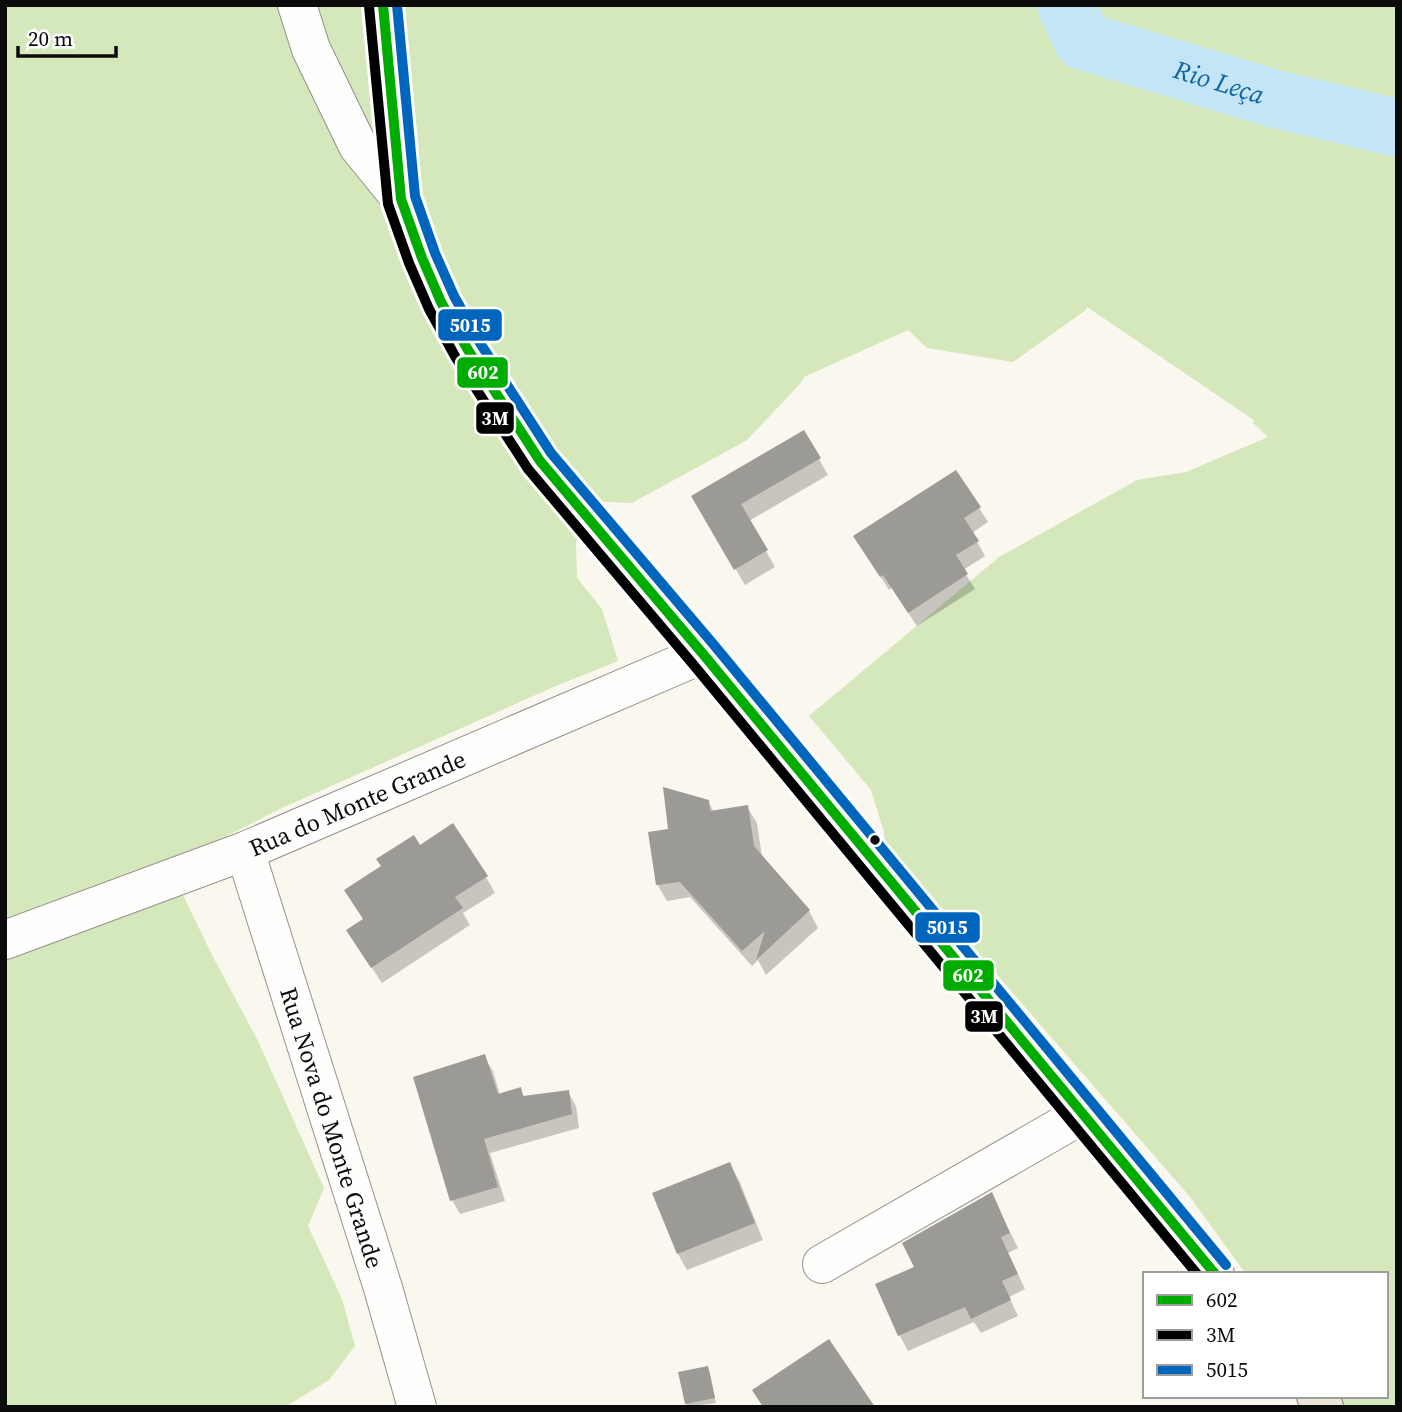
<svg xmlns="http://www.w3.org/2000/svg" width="1402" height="1412" viewBox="0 0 1402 1412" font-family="'Source Serif 4',serif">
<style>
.forest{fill:#d4e8bb}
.shadow{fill:#0003}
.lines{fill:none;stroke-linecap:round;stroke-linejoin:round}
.river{stroke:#c3e5f6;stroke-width:58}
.building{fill:#9c9a94}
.minor-casing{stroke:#93918d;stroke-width:40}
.major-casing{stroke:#807f7a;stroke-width:40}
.minor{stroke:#fefefc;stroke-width:38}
.major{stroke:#ece6d6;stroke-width:38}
.bus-1-casing{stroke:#fff;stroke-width:16}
.bus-2-casing{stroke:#fff;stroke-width:16}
.bus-3-casing{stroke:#fff;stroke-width:16}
.bus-1{stroke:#00ac00;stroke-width:10}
.bus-2{stroke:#000;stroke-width:10}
.bus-3{stroke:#0065bd;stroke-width:10}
.bus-dot{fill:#0b0b0b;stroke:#fff;stroke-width:2.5}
.labels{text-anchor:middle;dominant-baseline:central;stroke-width:7;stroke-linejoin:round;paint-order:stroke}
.street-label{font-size:24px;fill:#0b0b0b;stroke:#fff}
.water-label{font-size:26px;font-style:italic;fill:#1065a1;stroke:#fff}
.line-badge{stroke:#fff;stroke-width:2.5}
.badge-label{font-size:19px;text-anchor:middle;font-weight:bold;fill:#fff}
</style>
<rect width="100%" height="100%" fill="#faf7ee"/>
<polygon class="forest" points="5,5 1397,5 1397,1407 1342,1407 1335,1396 1386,1396 1386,1274 1246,1274 1190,1197 885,846 884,832 871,790 809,716 999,557 1137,480 1186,472 1268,437 1253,423 1254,420 1087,307 1086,310 1013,362 927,348 908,330 804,377 800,384 747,440 632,503 589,501 576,542 577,578 602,609 618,661 556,686 282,808 181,859 182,893 212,955 258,1041 324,1188 308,1226 342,1299 355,1346 329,1380 285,1407 5,1407"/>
<g class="shadow">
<polygon points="804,433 828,475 749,521 775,567 745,585 693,497"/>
<polygon points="956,472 988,522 972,533 985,556 963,570 975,589 917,626 892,588 889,590 864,551"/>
<polygon points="708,801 714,812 747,807 757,823 762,857 809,911 818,928 766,975 758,960 752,966 690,897 667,901 657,884 670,831"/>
<polygon points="420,847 486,877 495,893 463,913 470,925 382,983 358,947 365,920"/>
<polygon points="484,1057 493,1071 500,1095 520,1089 525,1098 568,1092 576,1106 579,1128 490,1153 505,1201 460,1214 452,1200"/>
<polygon points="729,1164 739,1180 763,1240 687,1270 678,1254"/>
<polygon points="991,1194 1018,1248 1008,1253 1025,1289 1009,1297 1018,1316 981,1333 974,1322 908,1351 900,1336 878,1285 916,1268"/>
<polygon points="707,1368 710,1373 716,1403 688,1407 686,1403"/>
</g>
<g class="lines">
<path class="river" id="s1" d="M1066,5L1083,41L1275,99L1397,128"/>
</g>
<g class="building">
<polygon points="804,430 821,458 741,504 768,550 734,570 691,496"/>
<polygon points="956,470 981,507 964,518 979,541 956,555 968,574 908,613 883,575 880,577 853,536"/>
<polygon points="663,787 709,800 710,811 748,805 754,846 810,910 756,960 765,931 742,951 680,882 656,885 648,832 668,829"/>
<polygon points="453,823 488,876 455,897 463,908 371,968 346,930 363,919 344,890 381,866 376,859 414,835 420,845"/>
<polygon points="485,1054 498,1094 521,1087 523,1096 569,1090 572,1114 484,1139 498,1187 450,1201 413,1077"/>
<polygon points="730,1162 755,1223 677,1254 652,1193"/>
<polygon points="992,1192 1010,1233 1001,1237 1018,1274 1002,1281 1011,1300 971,1319 965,1307 898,1336 875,1284 914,1267 902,1243"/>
<polygon points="829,1339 875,1407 763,1407 752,1390"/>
<polygon points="708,1366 715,1398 685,1404 678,1372"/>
</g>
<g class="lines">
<defs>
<g id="minor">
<polyline points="297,5 311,49 358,146 401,199"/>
<path id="s2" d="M245,851L383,1288L417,1407"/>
<path id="s3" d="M5,940L245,851L703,654"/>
<polyline points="822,1264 1083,1114"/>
</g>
<g id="major">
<polyline points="383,5 401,199 422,258 441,302 468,350 540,461 703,654 1215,1274"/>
<polyline points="1316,1396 1324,1407"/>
</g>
</defs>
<use href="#minor" class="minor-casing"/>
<use href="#major" class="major-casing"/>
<use href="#minor" class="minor"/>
<use href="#major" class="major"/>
<defs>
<polyline id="bus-1" points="383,5 401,199 422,258 441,302 468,350 540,461 703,654 1215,1274"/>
<polyline id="bus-2" points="369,6 388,204 409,263 429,309 456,358 528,469 692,663 1197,1274"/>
<polyline id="bus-3" points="397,5 415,196 435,253 454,296 480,343 551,453 714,645 1226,1265"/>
</defs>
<use href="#bus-1" class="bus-1-casing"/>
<use href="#bus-2" class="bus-2-casing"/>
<use href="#bus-3" class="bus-3-casing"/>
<use href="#bus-1" class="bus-1"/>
<use href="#bus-2" class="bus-2"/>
<use href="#bus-3" class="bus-3"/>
</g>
<circle class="bus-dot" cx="875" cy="840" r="6"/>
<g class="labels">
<g class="street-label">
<text stroke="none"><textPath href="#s3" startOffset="378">Rua do Monte Grande</textPath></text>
<text stroke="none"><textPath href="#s2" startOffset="290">Rua Nova do Monte Grande</textPath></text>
</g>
<g class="water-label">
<text stroke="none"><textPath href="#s1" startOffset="182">Rio Leça</textPath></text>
</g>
</g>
<g class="line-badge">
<rect x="437" y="308" width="66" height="34" rx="7" fill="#0065bd"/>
<rect x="456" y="356" width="53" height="33" rx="7" fill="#00ac00"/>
<rect x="475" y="401" width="40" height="34" rx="7" fill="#000"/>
<rect x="914" y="911" width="67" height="33" rx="7" fill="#0065bd"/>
<rect x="942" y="959" width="53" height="33" rx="7" fill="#00ac00"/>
<rect x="964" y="1000" width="40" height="33" rx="7" fill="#000"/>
</g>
<g class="badge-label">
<text x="470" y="332">5015</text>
<text x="483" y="379">602</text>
<text x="495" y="425">3M</text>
<text x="947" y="934">5015</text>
<text x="968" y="982">602</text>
<text x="984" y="1023">3M</text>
</g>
<rect width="1402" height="1412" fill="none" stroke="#0b0b0b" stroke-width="14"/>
<rect x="1143" y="1272" width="245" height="126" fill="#ffffff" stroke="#9d9d9d" stroke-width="2"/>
<rect x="1157" y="1295" width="35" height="10" fill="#00ac00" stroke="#9d9d9d" stroke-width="2"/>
<text x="1206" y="1307" font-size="21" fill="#0b0b0b">602</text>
<rect x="1157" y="1330" width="35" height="10" fill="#000000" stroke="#9d9d9d" stroke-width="2"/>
<text x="1206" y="1342" font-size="21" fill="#0b0b0b">3M</text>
<rect x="1157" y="1365" width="35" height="10" fill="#0065bd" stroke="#9d9d9d" stroke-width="2"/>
<text x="1206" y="1377" font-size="21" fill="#0b0b0b">5015</text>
<path d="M18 46v10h98v-10" fill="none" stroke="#0b0b0b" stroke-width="3.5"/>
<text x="28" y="46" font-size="21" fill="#0b0b0b" stroke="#ffffff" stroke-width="5" paint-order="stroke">20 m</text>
</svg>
